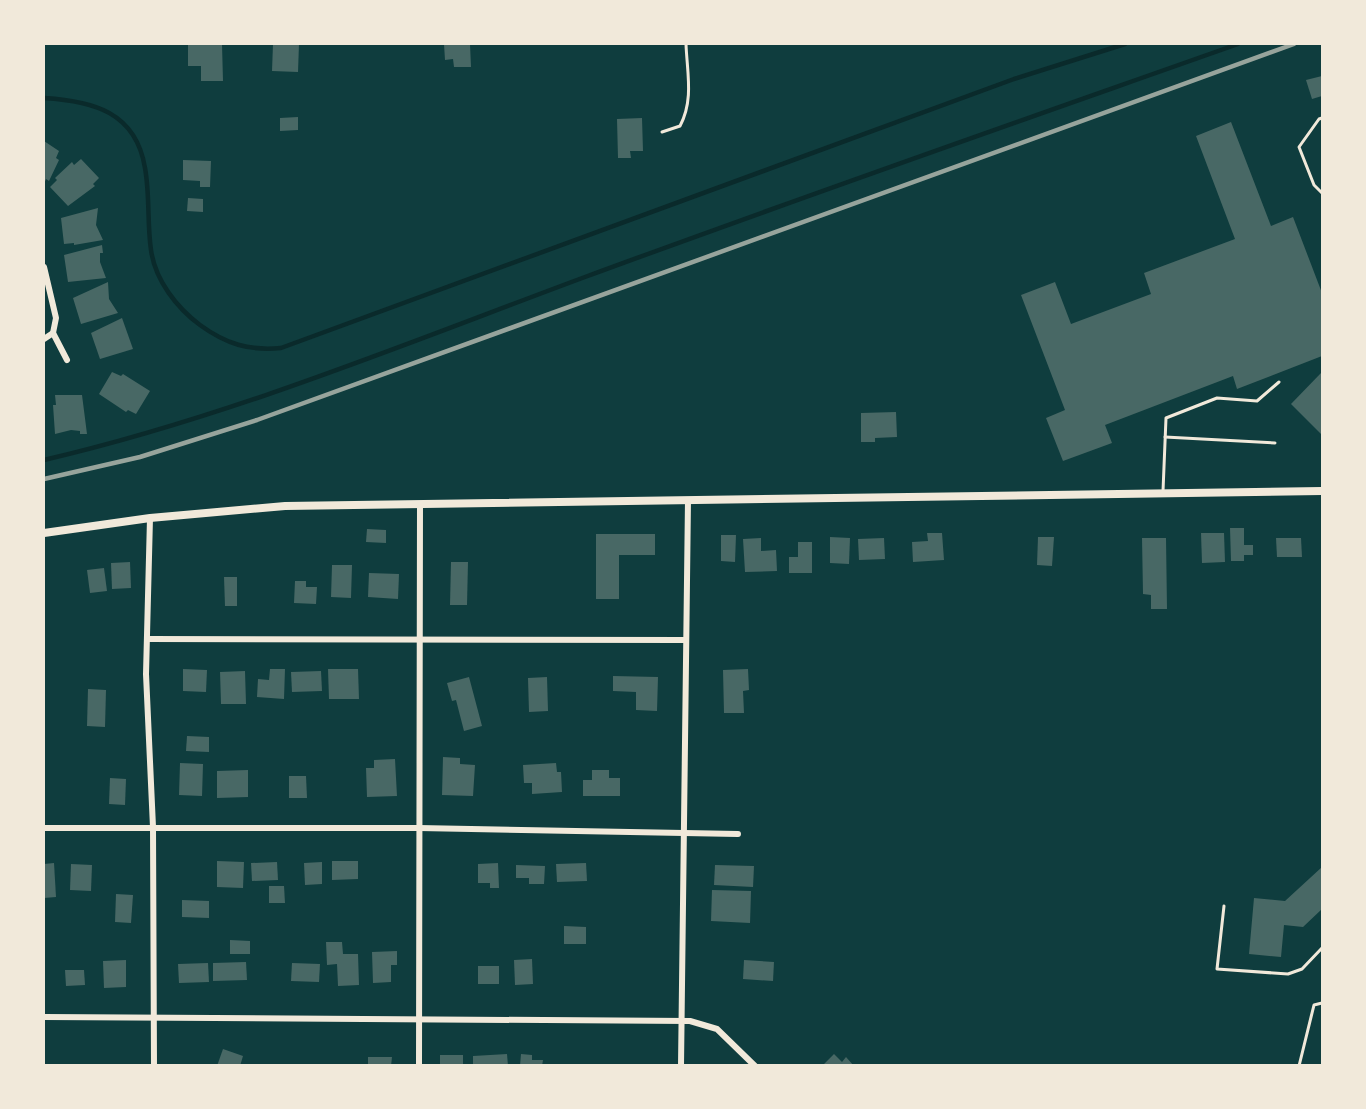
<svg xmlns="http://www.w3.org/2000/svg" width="1366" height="1109" viewBox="0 0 1366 1109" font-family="'Public Sans',sans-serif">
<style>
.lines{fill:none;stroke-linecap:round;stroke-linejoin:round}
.stream{stroke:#0a2a2b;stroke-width:4.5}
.building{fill:#486865}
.service{stroke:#f1e9da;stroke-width:3}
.minor{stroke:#f1e9da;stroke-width:6}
.tertiary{stroke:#f1e9da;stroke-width:8}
.rail{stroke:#97a49c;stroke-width:4.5}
</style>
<rect width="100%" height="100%" fill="#0f3d3e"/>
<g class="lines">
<g class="stream">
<path d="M44,98C93,101 136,112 145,168C150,195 147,223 151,250C155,280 177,308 200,325C226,344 249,351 281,348L1014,79L1125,44"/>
<path d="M44,460C229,417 407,343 585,277C802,197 1020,121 1238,44"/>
</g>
</g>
<g class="building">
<polygon points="188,44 222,44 223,81 201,81 201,66 188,66"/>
<polygon points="273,44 299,44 298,72 272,71"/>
<polygon points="444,44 470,44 471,67 454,67 453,59 445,60"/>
<polygon points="1322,76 1322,96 1312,99 1306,80"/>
<polygon points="298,117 298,130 280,131 280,118"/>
<polygon points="642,118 643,151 630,151 631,158 618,158 617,119"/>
<polygon points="1231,122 1271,226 1293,217 1322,293 1322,356 1237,389 1233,376 1105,425 1112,443 1063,461 1046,418 1065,410 1021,295 1055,282 1071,324 1151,294 1144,273 1235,239 1196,136"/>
<polygon points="44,141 59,151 56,158 59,160 49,181 46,179 44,184"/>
<polygon points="81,159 99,178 93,184 95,186 68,206 50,187 57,180 55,178 72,162 74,165"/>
<polygon points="183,160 211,161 210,187 200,187 200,181 183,180"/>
<polygon points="188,198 203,199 203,212 187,211"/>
<polygon points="98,208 96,225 103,240 74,245 74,243 64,244 61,218"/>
<polygon points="102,245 103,253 100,253 100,262 106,278 68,282 64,255"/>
<polygon points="108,282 109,299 118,313 81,324 73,298"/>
<polygon points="122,318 133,349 100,359 91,333"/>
<polygon points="112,372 121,376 123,374 150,391 136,414 128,410 126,412 99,394"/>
<polygon points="1321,373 1322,374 1322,435 1291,404"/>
<polygon points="55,395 82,395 87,434 80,434 80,431 71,430 55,434 53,405 56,405"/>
<polygon points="896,412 897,437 875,438 875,442 861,442 861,413"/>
<polygon points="1230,528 1244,528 1244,545 1253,545 1253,555 1244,555 1244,561 1231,561"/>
<polygon points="367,529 386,530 386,543 366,542"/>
<polygon points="927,533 942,533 944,560 913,562 912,542 928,541"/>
<polygon points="1201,533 1224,533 1225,562 1202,563"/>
<polygon points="596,534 655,534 655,555 619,555 619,599 596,599"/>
<polygon points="721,535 736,535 735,562 721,561"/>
<polygon points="830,537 850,538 849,564 830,563"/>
<polygon points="1038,537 1054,537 1052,566 1037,565"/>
<polygon points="761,538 761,551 776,550 777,571 745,572 743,539"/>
<polygon points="884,538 885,559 859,560 858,539"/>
<polygon points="1142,538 1166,538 1167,609 1151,609 1151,595 1143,594"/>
<polygon points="1276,538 1301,538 1302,557 1277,557"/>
<polygon points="798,542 812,542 812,573 789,573 789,557 798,557"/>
<polygon points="130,562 131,588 112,589 111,563"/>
<polygon points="451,562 468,562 467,605 450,605"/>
<polygon points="332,565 352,565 351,598 331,597"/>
<polygon points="104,568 107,591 90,593 87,570"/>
<polygon points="369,573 399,574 398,599 368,597"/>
<polygon points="224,577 237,577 237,606 225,606"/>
<polygon points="295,581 306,581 306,587 317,587 316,604 294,603"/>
<polygon points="183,669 207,670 206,692 183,691"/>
<polygon points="270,669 285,669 284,699 257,697 258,679 269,680"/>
<polygon points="328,669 358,669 359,699 329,699"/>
<polygon points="748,669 749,690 743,691 744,713 724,713 723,670"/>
<polygon points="245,671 246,704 221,704 220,672"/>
<polygon points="321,671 322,691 292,692 291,672"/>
<polygon points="613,676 658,677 657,711 636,710 636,692 613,691"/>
<polygon points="469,677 482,726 464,731 456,700 452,701 447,683"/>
<polygon points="547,677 548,711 529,712 528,678"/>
<polygon points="88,689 106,690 105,727 87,726"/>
<polygon points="187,736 209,737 209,752 186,751"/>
<polygon points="443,757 460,758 460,764 475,765 473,796 442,795"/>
<polygon points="395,759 397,796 367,797 366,768 374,768 374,760"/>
<polygon points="180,763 203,764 202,796 179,795"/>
<polygon points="556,763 557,772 561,772 562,792 532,794 532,783 524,783 523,765"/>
<polygon points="248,770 248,797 217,798 217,771"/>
<polygon points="592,770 609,770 609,778 620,778 620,796 583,796 583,780 592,780"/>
<polygon points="289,776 306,776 307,798 289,798"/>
<polygon points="110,778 126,779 125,805 109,804"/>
<polygon points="217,861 244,862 243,888 217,887"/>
<polygon points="332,861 358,861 358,879 332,880"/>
<polygon points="277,862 278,880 252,881 251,863"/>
<polygon points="322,862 322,884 305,885 304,863"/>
<polygon points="54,863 56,897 44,898 44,864"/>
<polygon points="498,863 499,888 490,888 490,883 478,883 478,864"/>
<polygon points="586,863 587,881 557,882 556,864"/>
<polygon points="71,864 92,865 91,891 70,890"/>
<polygon points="516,865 545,866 544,884 529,884 529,878 516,878"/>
<polygon points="715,865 754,866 753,887 714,885"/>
<polygon points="1322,867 1322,909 1303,927 1284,925 1281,957 1249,954 1254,898 1285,901"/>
<polygon points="269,886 284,886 285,903 269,903"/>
<polygon points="712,890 751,891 750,923 711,921"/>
<polygon points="116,894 133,895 131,923 115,922"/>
<polygon points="182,900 209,901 209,918 182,917"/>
<polygon points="564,926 586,927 586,944 564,944"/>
<polygon points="230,940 250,941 250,954 230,954"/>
<polygon points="326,942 342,942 343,954 358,954 359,985 338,986 337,964 327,965"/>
<polygon points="397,951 397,965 391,965 391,982 373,983 372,952"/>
<polygon points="532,959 533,984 515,985 514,960"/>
<polygon points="126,960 126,987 104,988 103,961"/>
<polygon points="744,960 774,962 773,981 743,979"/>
<polygon points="246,962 247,980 213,981 213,963"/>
<polygon points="208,963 209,982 179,983 178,964"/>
<polygon points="292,963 320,964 319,982 291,981"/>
<rect x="478" y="966" width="21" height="18"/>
<polygon points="65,970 84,970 85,985 66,986"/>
<polygon points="223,1049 243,1056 240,1066 217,1066"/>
<polygon points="507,1054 508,1066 473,1066 473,1056"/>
<polygon points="521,1054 532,1055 532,1060 543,1060 542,1066 520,1066"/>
<polygon points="834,1054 842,1062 846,1057 854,1066 822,1066"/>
<rect x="440" y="1055" width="23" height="11"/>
<polygon points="368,1057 392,1057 391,1066 368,1066"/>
</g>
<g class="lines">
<g class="service">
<polyline points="1322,118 1319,119 1299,147 1314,185 1322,193"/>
<path d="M662,132L680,126C694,100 687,72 686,44"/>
<polyline points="1165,437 1275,443"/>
<polyline points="1163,491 1166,418 1217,398 1257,401 1279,382"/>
<polyline points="1224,906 1217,969 1288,974 1302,969 1322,948"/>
<polyline points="1299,1066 1314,1005 1322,1003"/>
</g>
<g class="minor">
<polyline points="44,267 56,318 53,333 67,360"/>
<polyline points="44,339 53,333"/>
<polyline points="150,518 146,674 153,827 154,1066"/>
<polyline points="148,639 685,640"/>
<polyline points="44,828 419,828 738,834"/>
<polyline points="44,1017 690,1021 717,1029 755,1066"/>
<polyline points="419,1066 420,505"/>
<polyline points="681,1066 688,500"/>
</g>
<polyline class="tertiary" points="44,533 150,518 285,506 1322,491"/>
<polyline class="rail" points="44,479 140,457 257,420 1294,44"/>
</g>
<rect width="1366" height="1109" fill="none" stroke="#f1e9da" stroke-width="90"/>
</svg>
